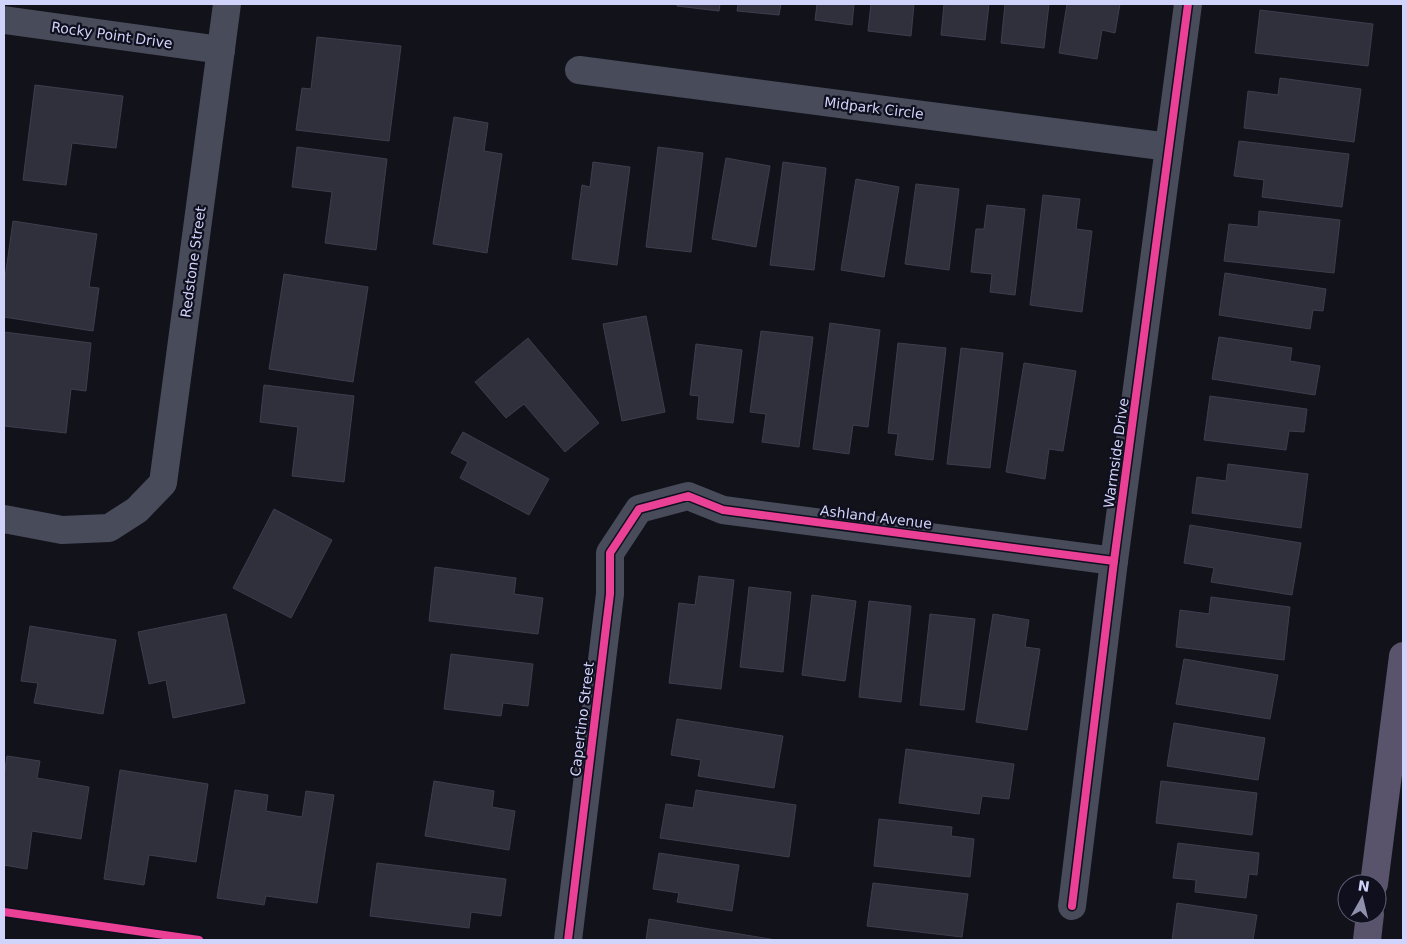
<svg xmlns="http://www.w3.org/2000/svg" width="1407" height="944" viewBox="0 0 1407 944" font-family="'DejaVu Sans',sans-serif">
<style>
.building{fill:#30303d;stroke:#3d3e4d}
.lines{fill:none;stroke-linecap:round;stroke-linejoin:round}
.minor{stroke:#484b5a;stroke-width:28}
.primary{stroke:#59546c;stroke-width:28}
.cycleway-casing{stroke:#0f0f1e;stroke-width:11}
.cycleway{stroke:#ea4096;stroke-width:8}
.labels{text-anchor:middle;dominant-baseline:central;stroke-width:4.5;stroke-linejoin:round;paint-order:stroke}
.street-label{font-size:14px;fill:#d1d4fa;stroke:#0f0f1e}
</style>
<rect width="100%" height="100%" fill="#12121a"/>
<g class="building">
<polygon points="677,4 720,4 719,11 677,6"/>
<polygon points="738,4 781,4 779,15 737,11"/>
<polygon points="817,4 854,4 852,25 815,20"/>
<polygon points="871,4 914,4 911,36 868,31"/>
<polygon points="944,4 989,4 985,40 941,35"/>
<polygon points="1005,4 1049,4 1044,48 1001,43"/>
<polygon points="1067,4 1120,4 1115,33 1102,30 1097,59 1059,53"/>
<polygon points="1260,10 1373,24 1368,66 1255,53"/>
<polygon points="317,37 401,46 389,141 296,130 302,88 311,89"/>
<polygon points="1280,78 1361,89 1354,142 1244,128 1248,91 1278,95"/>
<polygon points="35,85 123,96 116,148 72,143 66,185 23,180"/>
<polygon points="454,117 488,123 484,151 502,154 487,253 433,244"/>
<polygon points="1239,141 1349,154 1342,207 1262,197 1264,180 1234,176"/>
<polygon points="297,147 387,159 376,250 325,243 332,192 292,187"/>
<polygon points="658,147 703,153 691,252 646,247"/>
<polygon points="726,158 770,166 756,247 712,239"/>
<polygon points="593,162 630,167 617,265 572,259 582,185 590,187"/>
<polygon points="783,162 826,168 814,270 770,265"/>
<polygon points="856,179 899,187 884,277 841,270"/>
<polygon points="916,184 959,189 949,270 905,264"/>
<polygon points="1043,195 1080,199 1076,229 1092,231 1082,312 1030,305"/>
<polygon points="987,205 1025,209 1015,295 990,292 992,274 971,272 976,229 984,229"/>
<polygon points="1259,211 1340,220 1334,273 1224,261 1229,224 1258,227"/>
<polygon points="13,221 97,234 89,287 99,288 93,331 4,317 4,285"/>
<polygon points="1225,273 1326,289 1323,311 1313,310 1310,329 1219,315"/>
<polygon points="284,274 368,287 353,382 269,369"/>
<polygon points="646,316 665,412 622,421 603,324"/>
<polygon points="830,323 880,330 868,427 853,425 849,454 813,449"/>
<polygon points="761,331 813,337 799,447 762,442 766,414 750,412"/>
<polygon points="4,332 91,343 86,391 71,389 66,433 4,426"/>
<polygon points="1219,337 1292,348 1290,361 1320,366 1315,395 1212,379"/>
<polygon points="528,338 599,423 565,452 524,404 506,418 475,382"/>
<polygon points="898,343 946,348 933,460 895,455 898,434 888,433"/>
<polygon points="696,344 742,350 733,423 697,419 699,396 690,395"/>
<polygon points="961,348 1003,353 990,468 947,464"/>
<polygon points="1024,363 1076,371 1063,451 1049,449 1045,479 1006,472"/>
<polygon points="264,385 354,396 344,482 292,476 298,427 260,422"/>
<polygon points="1210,396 1307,409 1304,432 1289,431 1286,450 1204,440"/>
<polygon points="463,432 549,479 529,515 460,478 468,462 451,453"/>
<polygon points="1228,464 1308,474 1301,528 1192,513 1197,477 1226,481"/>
<polygon points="274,509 332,540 291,618 233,588"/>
<polygon points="1190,525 1301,543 1292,595 1211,582 1214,568 1184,563"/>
<polygon points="435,567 516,578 514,594 543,598 538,634 429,621"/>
<polygon points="699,576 734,580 721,689 669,683 679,603 695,605"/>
<polygon points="749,587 791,592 783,672 740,667"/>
<polygon points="812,595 856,601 845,681 802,675"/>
<polygon points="1211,597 1290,607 1284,660 1176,647 1180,610 1209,614"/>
<polygon points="869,601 911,606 901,702 859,697"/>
<polygon points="226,614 245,703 173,718 166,680 149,684 138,632"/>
<polygon points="930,614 975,619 964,710 920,705"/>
<polygon points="993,614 1029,620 1025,647 1040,649 1027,730 976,722"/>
<polygon points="30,626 116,640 103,714 34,703 38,683 21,681"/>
<polygon points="451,654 533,664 528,706 503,703 501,716 444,709"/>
<polygon points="1184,659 1278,675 1270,719 1176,704"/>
<polygon points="677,719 783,736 774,788 698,776 701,760 671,755"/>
<polygon points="1174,723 1265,738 1258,780 1167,766"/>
<polygon points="906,749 1014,764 1009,799 982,796 979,814 899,803"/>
<polygon points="7,756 40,761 37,778 89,787 81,839 32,831 27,869 4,865 4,776"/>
<polygon points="120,770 208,784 196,862 149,855 144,885 104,879"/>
<polygon points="434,781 494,791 492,807 515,811 509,850 425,836"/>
<polygon points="1161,781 1257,793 1252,835 1156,823"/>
<polygon points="235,790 268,795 266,811 302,817 306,791 334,795 317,903 266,896 264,905 217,898"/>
<polygon points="696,790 796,805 789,857 660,838 666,804 693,808"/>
<polygon points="879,819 952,827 951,836 974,839 970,877 874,866"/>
<polygon points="1178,843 1259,853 1257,875 1249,874 1246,898 1195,892 1196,880 1173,878"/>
<polygon points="659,853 739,865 732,911 677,902 679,893 653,889"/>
<polygon points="377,863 506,879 501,916 471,912 469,928 370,916"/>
<polygon points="873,883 968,894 962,937 867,926"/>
<polygon points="1177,903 1257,915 1253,940 1172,940"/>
<polygon points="649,919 776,940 646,940"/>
</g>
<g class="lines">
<g class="minor">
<polyline points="4,20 221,50"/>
<polyline points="579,70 1169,147"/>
<polyline points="4,519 62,530 109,528 137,510 163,483 227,4"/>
<polyline points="1072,906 1114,561 1188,4"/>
<polyline points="568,940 610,594 610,553 639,509 688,496 723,510 1114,561"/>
</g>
<g class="primary">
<polyline points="1374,884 1403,656"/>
<polyline points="1367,940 1370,914"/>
</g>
<defs>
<g id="cycleway">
<polyline points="1072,906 1114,561 1188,4"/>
<polyline points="4,912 199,940"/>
<polyline points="568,940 610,594 610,553 639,509 688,496 723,510 1114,561"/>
</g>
</defs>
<use href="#cycleway" class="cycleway-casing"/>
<use href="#cycleway" class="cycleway"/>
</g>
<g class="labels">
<g class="street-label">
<text transform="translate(112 35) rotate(8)">Rocky Point Drive</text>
<text transform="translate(874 108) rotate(7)">Midpark Circle</text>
<text transform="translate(193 262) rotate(-82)">Redstone Street</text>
<text transform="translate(1116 453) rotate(-82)">Warmside Drive</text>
<text transform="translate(876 517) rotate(7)">Ashland Avenue</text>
<text transform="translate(582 719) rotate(-83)">Capertino Street</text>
</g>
</g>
<rect width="1407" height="944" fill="none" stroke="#d1d4fa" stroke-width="10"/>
<g transform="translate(1362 899) rotate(8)"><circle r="24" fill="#0f0f1e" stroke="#5d5e76"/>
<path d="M0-4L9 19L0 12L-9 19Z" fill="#8e90ac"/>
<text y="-8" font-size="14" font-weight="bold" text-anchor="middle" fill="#d1d4fa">N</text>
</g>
</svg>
